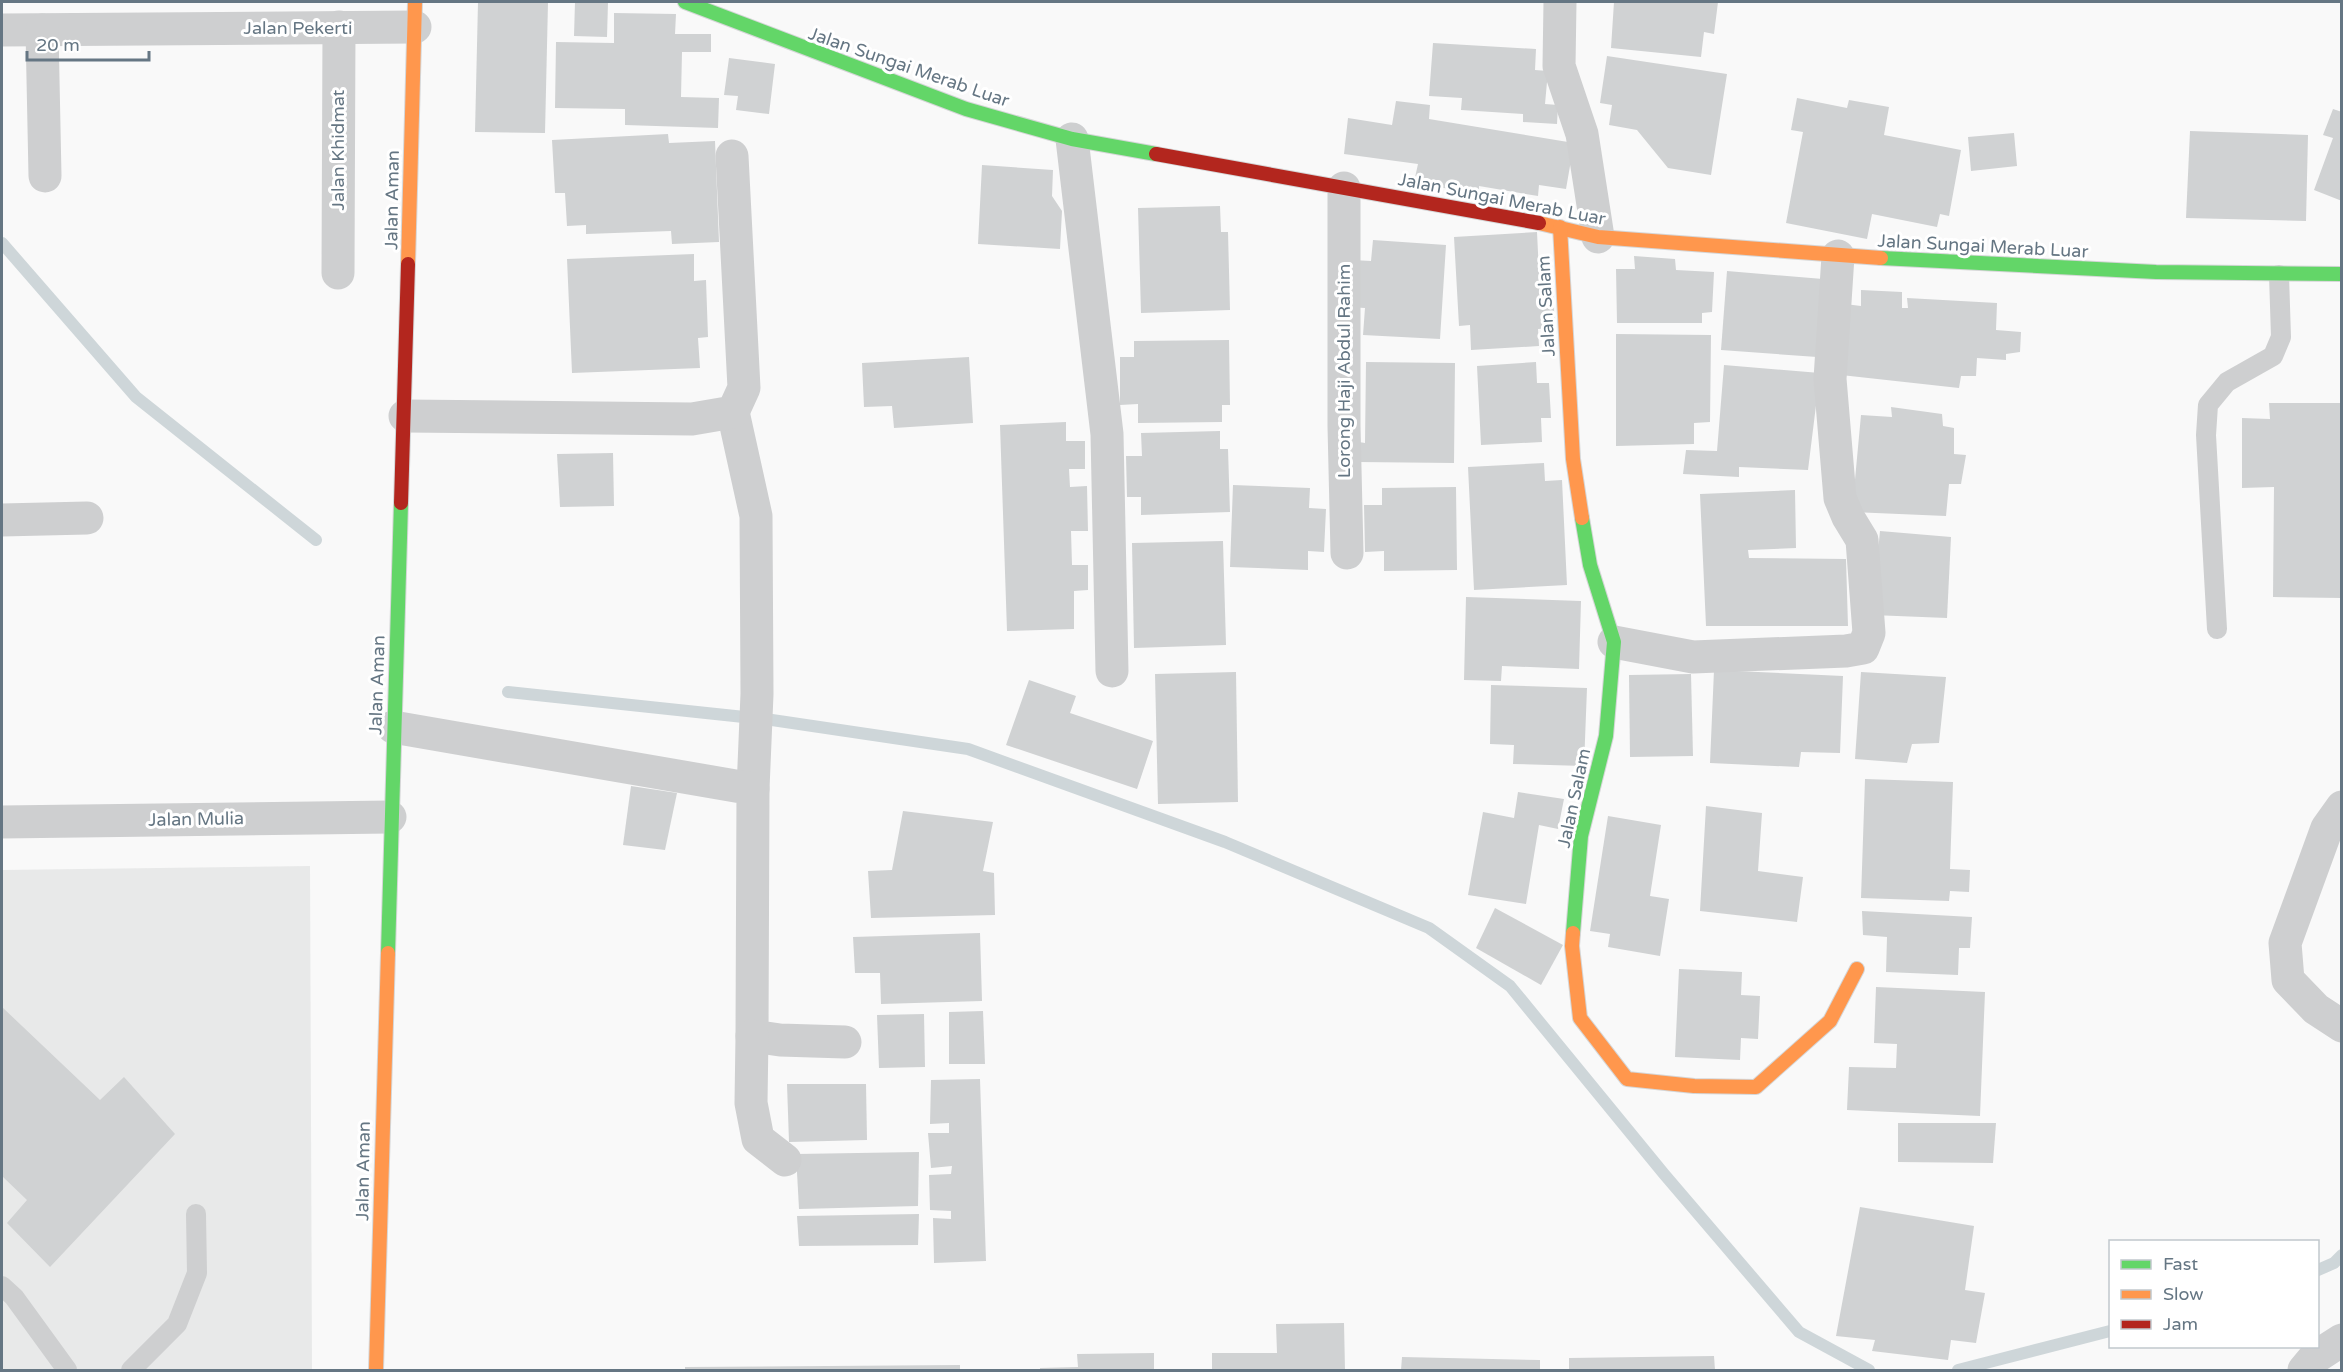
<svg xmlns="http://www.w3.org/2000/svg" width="2343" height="1372" viewBox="0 0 2343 1372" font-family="'Varela Round',sans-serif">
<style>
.built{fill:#e8e9e9}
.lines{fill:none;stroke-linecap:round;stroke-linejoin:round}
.stream{stroke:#ced6d9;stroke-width:12}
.building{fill:#d0d2d3}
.fast-casing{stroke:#d5d6d7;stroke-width:16}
.slow-casing{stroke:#d5d6d7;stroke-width:16}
.jam-casing{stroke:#d5d6d7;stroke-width:16}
.lane{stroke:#cecfd0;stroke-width:20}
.street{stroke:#cecfd0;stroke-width:33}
.fast{stroke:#63d668;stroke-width:14}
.slow{stroke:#ff974d;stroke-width:14}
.jam{stroke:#b3261e;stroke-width:14}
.labels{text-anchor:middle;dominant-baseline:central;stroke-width:6;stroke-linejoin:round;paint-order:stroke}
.street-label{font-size:18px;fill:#657683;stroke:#fff}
</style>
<rect width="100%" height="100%" fill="#f9f9f9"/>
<polygon class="built" points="310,866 312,1370 2,1370 2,870"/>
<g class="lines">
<g class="stream">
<polyline points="2,243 136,397 316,540"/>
<polyline points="508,692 772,720 968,749 1225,842 1429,928 1510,986 1664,1174 1799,1332 1869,1370"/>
<polyline points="2318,1270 2334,1263 2342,1255"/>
<polyline points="1958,1370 2110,1331"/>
</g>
</g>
<g class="building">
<polygon points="478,2 548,2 545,133 475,132"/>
<polygon points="575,2 608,2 607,37 574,36"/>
<polygon points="1614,2 1718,2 1714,34 1704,32 1701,57 1611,48"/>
<polygon points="614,13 676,14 675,34 711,34 711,52 682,52 681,97 719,98 718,128 625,125 625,109 555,108 556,42 614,43"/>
<polygon points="1433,43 1536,49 1535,70 1548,71 1545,104 1558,105 1557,124 1523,122 1523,114 1461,110 1462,98 1429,96"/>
<polygon points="1607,56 1727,74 1711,175 1668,168 1637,130 1609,125 1612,105 1600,103"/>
<polygon points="729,58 775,64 769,114 736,110 738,96 724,95"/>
<polygon points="1797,98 1847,108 1849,100 1889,107 1884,135 1961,150 1949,216 1940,214 1937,227 1872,214 1867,239 1786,223 1803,132 1791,130"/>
<polygon points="1396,101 1430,105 1429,119 1574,143 1566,189 1539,185 1538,196 1479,186 1479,195 1414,182 1418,164 1344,154 1348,118 1392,125"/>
<polygon points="2333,109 2342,112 2342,201 2314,190 2333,138 2323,135"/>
<polygon points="2190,131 2308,135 2306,221 2186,218"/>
<polygon points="2014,133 2017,166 1971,171 1968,137"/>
<polygon points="668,134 669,143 715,141 719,242 672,244 671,231 586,234 586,225 567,226 565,193 555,193 552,140"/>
<polygon points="982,165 1053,170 1052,196 1062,211 1060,249 978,244"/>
<polygon points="1220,206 1221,232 1228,232 1230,310 1141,313 1138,208"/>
<polygon points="1537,232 1539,273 1552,273 1555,328 1538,329 1539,346 1471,350 1470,325 1459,326 1454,237"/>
<polygon points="1373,240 1446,245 1440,339 1363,335 1365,308 1348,307 1352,260 1371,261"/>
<polygon points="694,254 694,281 706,280 708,337 698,338 700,368 572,373 567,259"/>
<polygon points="1634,256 1675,259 1676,270 1714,272 1712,312 1702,313 1702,323 1617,323 1616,269 1635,269"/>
<polygon points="1727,271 1823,279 1817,357 1721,350"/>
<polygon points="1861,290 1902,292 1902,308 1908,308 1907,298 1997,303 1996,330 2021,332 2020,352 2006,354 2006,360 1977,358 1976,376 1961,376 1959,388 1841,375 1845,304 1861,306"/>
<polygon points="1616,334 1711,335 1710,422 1694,423 1694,444 1616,446"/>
<polygon points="1229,340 1230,405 1222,405 1222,422 1138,423 1138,404 1120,405 1120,357 1134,357 1134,341"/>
<polygon points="969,357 973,423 894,428 892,406 864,407 862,363"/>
<polygon points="1366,362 1455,363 1454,463 1358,462 1359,442 1365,443"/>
<polygon points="1536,362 1537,383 1549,383 1551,418 1541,418 1542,442 1481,445 1477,366"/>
<polygon points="1724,365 1820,373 1808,470 1739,467 1739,477 1683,474 1686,450 1717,451"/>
<polygon points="2269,403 2342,403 2342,598 2273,597 2274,487 2242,488 2242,418 2270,419"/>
<polygon points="1891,407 1942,414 1943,426 1954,428 1954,454 1966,455 1961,484 1949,484 1946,516 1852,512 1861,415 1892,417"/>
<polygon points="1066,422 1066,441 1085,441 1085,469 1069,469 1070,487 1087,486 1088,531 1071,531 1072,565 1088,565 1088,590 1074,591 1074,629 1007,631 1000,425"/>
<polygon points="1220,431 1220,449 1228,449 1230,512 1141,515 1141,497 1127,497 1126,456 1142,456 1141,433"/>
<polygon points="613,453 614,506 560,507 557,454"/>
<polygon points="1544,463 1545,481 1562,480 1567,585 1474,590 1468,467"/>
<polygon points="1233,485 1310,488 1309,508 1326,509 1324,552 1308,551 1308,570 1230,567"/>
<polygon points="1456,487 1457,570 1384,571 1384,551 1365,552 1364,505 1382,505 1382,488"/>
<polygon points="1795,490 1796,548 1748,550 1749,558 1846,559 1848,626 1706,626 1700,494"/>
<polygon points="1880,531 1951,537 1947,618 1872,615"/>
<polygon points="1223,541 1226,645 1134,648 1132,543"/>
<polygon points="1466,597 1581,601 1579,669 1502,666 1501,681 1464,680"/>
<polygon points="1714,670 1843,676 1840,753 1801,752 1799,767 1710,763"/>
<polygon points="1236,672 1238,802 1158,804 1155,674"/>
<polygon points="1861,672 1946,677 1939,743 1912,744 1907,763 1855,759"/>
<polygon points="1691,674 1693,756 1630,757 1629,675"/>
<polygon points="1029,680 1076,696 1070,713 1153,741 1137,789 1006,745"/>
<polygon points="1491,685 1587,688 1584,766 1513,764 1514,745 1490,744"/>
<polygon points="1865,779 1953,782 1950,869 1970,870 1969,892 1950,891 1949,901 1861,898"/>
<polygon points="631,786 677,793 665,850 623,845"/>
<polygon points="1518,792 1564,799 1558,829 1539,825 1526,904 1468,895 1483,812 1514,818"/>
<polygon points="1706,806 1762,813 1758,871 1803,877 1797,922 1700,911"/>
<polygon points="903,811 993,822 983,871 994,873 995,915 871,918 868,871 892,870"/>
<polygon points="1608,816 1661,825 1650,896 1669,899 1660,956 1608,947 1610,934 1590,931"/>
<polygon points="1495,908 1563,945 1541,985 1476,948"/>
<polygon points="1862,911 1972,917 1970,948 1959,948 1958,975 1886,972 1887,937 1863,935"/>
<polygon points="980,933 982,1001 881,1004 880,973 855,973 853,937"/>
<polygon points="1679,969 1742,972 1741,995 1760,996 1758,1039 1741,1038 1740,1060 1675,1057"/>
<polygon points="1876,987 1985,992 1980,1116 1847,1110 1849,1067 1896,1068 1897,1044 1874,1043"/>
<polygon points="2,1007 100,1100 124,1077 175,1134 50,1267 7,1223 27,1200 2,1176"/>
<polygon points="983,1011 985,1064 949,1064 949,1012"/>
<polygon points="924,1014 925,1067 879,1068 877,1015"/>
<polygon points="980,1079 986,1261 934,1263 933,1218 951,1219 951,1211 930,1210 929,1175 951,1174 952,1166 931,1168 928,1133 949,1133 949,1123 930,1124 931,1080"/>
<polygon points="787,1084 866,1084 867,1140 789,1142"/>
<polygon points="1898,1123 1996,1123 1993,1163 1898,1162"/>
<polygon points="919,1152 918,1206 799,1209 796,1154"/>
<polygon points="1860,1207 1974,1226 1965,1290 1985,1293 1976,1343 1951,1340 1948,1360 1872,1351 1875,1340 1836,1336"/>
<polygon points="919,1214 918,1245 799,1246 797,1216"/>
<polygon points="1344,1323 1345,1370 1212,1370 1212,1353 1277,1353 1276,1324"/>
<polygon points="1154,1353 1154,1370 1040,1370 1040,1368 1078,1367 1077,1354"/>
<polygon points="1714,1356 1715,1370 1569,1370 1569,1358"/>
<polygon points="1402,1357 1540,1360 1540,1370 1401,1370"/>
<polygon points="960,1365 960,1370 685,1370 685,1367"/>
</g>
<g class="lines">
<defs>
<g id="fast">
<polyline points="685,2 966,109 1072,139 1156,154"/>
<polyline points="1881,258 2156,272 2342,274"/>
<polyline points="1573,933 1581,836 1606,736 1614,642 1590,565 1582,518"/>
<polyline points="388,953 401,503"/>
</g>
<g id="slow">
<polyline points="1539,223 1598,237 1881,258"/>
<polyline points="1560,227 1573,459 1582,518"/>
<polyline points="408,264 415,2"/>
<polyline points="1573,933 1572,946 1580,1018 1627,1079 1694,1086 1756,1087 1830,1021 1857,969"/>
<polyline points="376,1370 388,953"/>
</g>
<g id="jam">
<polyline points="1156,154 1539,223"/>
<polyline points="401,503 408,264"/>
</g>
</defs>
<use href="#fast" class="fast-casing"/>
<use href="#slow" class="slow-casing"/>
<use href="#jam" class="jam-casing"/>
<g class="lane">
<polyline points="2217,629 2206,435 2208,405 2227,382 2273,356 2281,337 2279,275"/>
<polyline points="2,1286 14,1297 67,1370"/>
<polyline points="131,1370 177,1324 197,1273 196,1214"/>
</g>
<g class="street">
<polyline points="1560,2 1559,66 1582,134 1598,237"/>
<polyline points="2,30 415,27"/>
<polyline points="42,30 45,176"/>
<polyline points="1072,139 1107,434 1112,671"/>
<polyline points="1344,188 1344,426 1347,553"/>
<polyline points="338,273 339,27"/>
<polyline points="733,412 756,516 757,694 753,789"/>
<polyline points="405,416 692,419 733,412 744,388 732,156"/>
<polyline points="2,520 87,518"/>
<polyline points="1614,642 1693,657 1846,651 1863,648 1869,633 1862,540 1848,517 1840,498 1830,379 1838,256"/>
<polyline points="393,727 753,789 752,1036 780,1040 845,1042"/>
<polyline points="2342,807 2327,828 2285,943 2288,980 2316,1009 2342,1026"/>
<polyline points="2,822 390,817"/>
<polyline points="752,1036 751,1103 758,1139 785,1160"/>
<polyline points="2304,1370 2314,1358 2342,1340"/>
</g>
<use href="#fast" class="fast"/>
<use href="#slow" class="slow"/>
<use href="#jam" class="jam"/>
</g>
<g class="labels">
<g class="street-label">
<text x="298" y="28">Jalan Pekerti</text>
<text transform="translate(909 67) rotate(19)">Jalan Sungai Merab Luar</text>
<text transform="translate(338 150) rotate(-90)">Jalan Khidmat</text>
<text transform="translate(1502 199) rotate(11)">Jalan Sungai Merab Luar</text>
<text transform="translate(392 200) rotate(-89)">Jalan Aman</text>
<text transform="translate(1983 246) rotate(3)">Jalan Sungai Merab Luar</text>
<text transform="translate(1546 306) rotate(-93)">Jalan Salam</text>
<text transform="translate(1344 371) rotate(-90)">Lorong Haji Abdul Rahim</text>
<text transform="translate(377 685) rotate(-88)">Jalan Aman</text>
<text transform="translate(1574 798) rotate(-78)">Jalan Salam</text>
<text transform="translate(196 819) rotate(-1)">Jalan Mulia</text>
<text transform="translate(363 1171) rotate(-89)">Jalan Aman</text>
</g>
</g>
<rect width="2343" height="1372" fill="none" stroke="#657683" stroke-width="6"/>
<rect x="2109" y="1240" width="210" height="108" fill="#ffffff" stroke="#c1c8cd" stroke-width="1.5"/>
<rect x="2121" y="1260" width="30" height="9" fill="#63d668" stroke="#c1c8cd" stroke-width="1.5"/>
<text x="2163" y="1270" font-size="18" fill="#657683">Fast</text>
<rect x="2121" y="1290" width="30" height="9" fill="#ff974d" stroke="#c1c8cd" stroke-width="1.5"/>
<text x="2163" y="1300" font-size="18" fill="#657683">Slow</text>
<rect x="2121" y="1320" width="30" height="9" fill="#b3261e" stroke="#c1c8cd" stroke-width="1.5"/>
<text x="2163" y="1330" font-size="18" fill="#657683">Jam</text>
<path d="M27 51v9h122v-9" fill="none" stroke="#657683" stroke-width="3"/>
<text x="36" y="51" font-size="18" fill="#657683" stroke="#ffffff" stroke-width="4.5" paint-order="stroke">20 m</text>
</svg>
